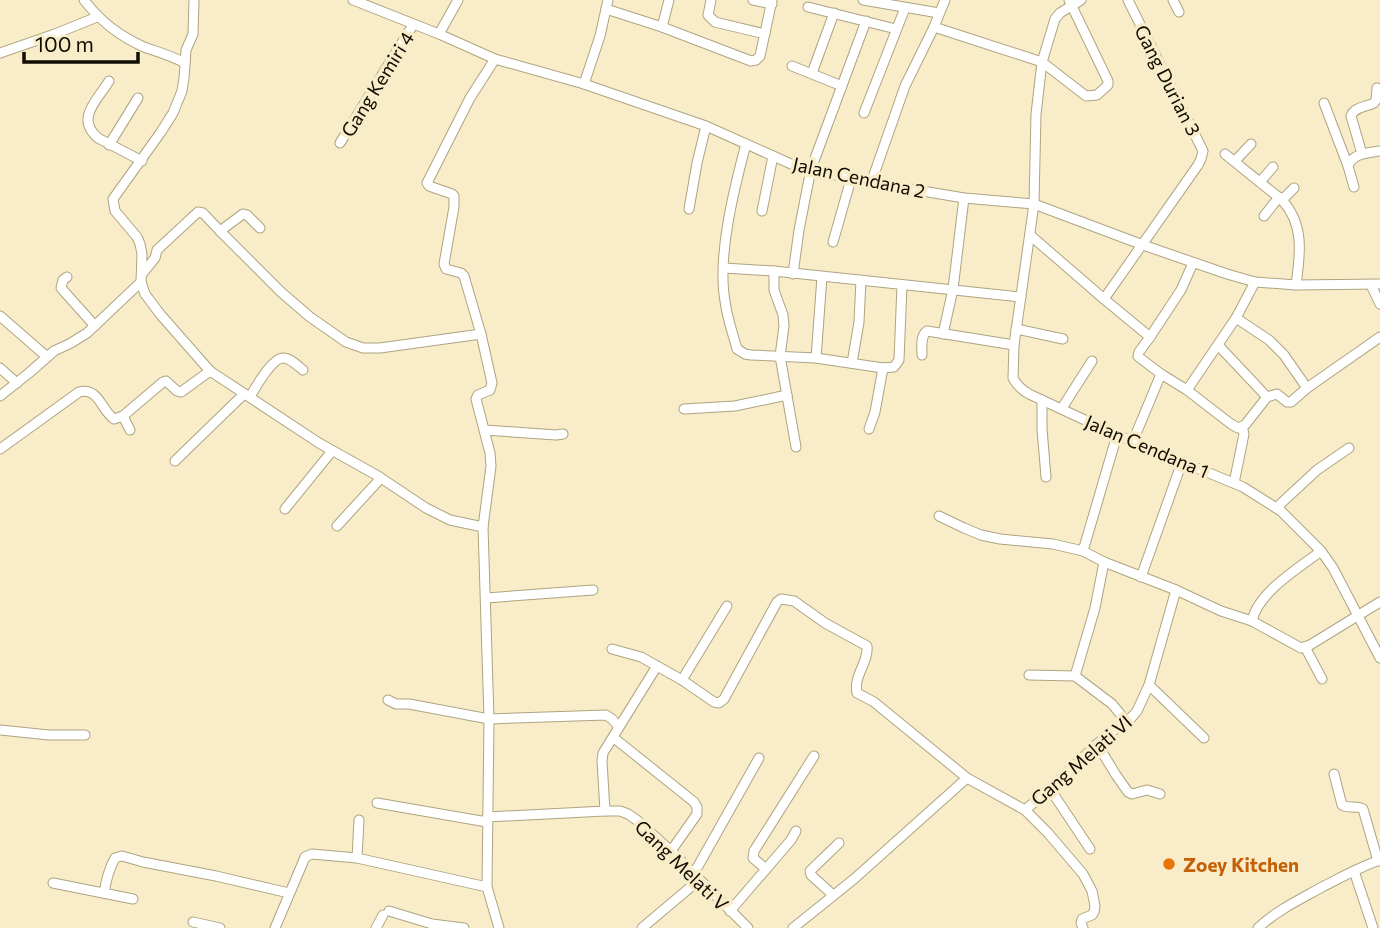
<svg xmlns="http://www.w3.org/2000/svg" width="1380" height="928" viewBox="0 0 1380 928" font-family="Commissioner,sans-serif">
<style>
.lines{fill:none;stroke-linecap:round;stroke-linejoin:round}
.minor-casing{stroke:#aea481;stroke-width:11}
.minor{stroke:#fff;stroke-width:9}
.food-dot{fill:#e8710a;stroke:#f8edc8;stroke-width:2.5}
.labels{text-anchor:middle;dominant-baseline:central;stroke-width:7;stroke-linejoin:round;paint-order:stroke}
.street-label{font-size:19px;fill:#100c02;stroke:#f8edc8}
.food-label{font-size:19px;font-weight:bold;fill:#c56008;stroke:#f8edc8;text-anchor:start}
</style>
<rect width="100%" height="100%" fill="#f8edc8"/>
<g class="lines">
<defs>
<g id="minor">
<path d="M84,0C101,22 119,36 144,47C158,52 172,56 185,63"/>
<polyline points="194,0 193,34 186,50 184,78 182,91 173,113 161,132 113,199 115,211 137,237 140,244 142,254 141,282 145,294 160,314 210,371 319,443 378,476 426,508 450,520 483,527 489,719 487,887 499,928"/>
<polyline points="353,0 439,34 495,59 584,84 706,126 791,164 851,179 964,198 1034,204 1143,245 1227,274 1255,282 1296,285 1380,284"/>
<polyline points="711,0 708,15 715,22 765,34"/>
<polyline points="753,0 772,4"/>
<polyline points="863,0 939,13"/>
<path d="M1081,0L1060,13L1055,19L1042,62L1036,114L1034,204L1014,345L1013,378C1017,386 1022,390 1029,394L1117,435L1243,487L1281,511L1321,551L1333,568L1380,658"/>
<polyline points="1173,0 1179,12"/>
<polyline points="808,7 896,29"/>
<polyline points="606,9 662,27 751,61 756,60 760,56 772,0"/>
<polyline points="662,27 669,0"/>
<polyline points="934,27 1042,62 1086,96 1097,95 1108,85 1108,81 1069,0"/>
<polyline points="439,34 458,0"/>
<polyline points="0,53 55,34 97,17"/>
<polyline points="792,66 842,86"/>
<polyline points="812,73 834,13"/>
<path d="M109,81C97,101 75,118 98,138L142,161"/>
<polyline points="584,84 600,36 608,0"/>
<polyline points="1324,103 1348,166"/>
<polyline points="864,113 905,8"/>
<polyline points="340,143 413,25"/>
<path d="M746,144C734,189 717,256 725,301C727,318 733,334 737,349L745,354L751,355L816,358L883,368L894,367L899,360L902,285"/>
<polyline points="109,145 138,98"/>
<path d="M1225,154L1282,200C1305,225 1300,255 1296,285"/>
<path d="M1362,154L1351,116C1354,107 1366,107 1374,103L1376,100L1377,88"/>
<polyline points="1235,161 1251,144"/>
<polyline points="1260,182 1273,167"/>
<polyline points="871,183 905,86 934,27 945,0"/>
<path d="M1354,187L1348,166C1353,153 1368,153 1380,151"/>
<polyline points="1282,200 1294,188"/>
<polyline points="689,209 697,163 706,126"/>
<polyline points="762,211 773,156"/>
<polyline points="1264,216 1279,197"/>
<polyline points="260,228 247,215 243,214 220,231 281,292 310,317 346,342 363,348 380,348 481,334"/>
<polyline points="1030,235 1104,299 1150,337 1139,352 1138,356 1140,358 1161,374 1187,390 1231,424 1238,428 1245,425 1267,397"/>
<polyline points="833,242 851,179"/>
<polyline points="724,268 774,271 1021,297"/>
<polyline points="774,271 774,290 783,315 784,326 780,356 796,447"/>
<polyline points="142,274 155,258 157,250 198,212 203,213 220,231"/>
<polyline points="793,274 799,230 811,169 866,21"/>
<polyline points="67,277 63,280 61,288 95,326"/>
<polyline points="1371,285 1380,304"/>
<polyline points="1104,299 1198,165 1201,159 1203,151 1128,0"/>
<polyline points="0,316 46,356"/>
<polyline points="1016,329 1063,339"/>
<polyline points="943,334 953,289 964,198"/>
<polyline points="1150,337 1181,290 1193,263"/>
<polyline points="1218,345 1267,397 1277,394 1287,402 1291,402 1307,388 1284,355 1269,340 1236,318"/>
<path d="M922,355C922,347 920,336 927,331L1014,345"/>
<polyline points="816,358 822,277"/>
<polyline points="852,363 859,322 861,280"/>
<polyline points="0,368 17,383"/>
<polyline points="1307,388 1380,337"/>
<polyline points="1187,390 1236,318 1255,282"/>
<polyline points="0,396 29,373 54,351 71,343 87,333 141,282"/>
<path d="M250,397C255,388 272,358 283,358C290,358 297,365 303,370"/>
<polyline points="1042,400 1042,429 1046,477"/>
<polyline points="1062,408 1092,361"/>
<polyline points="684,409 735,406 787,395"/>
<polyline points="869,429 875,412 883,368"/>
<polyline points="130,430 123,416 163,382 166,381 177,391 181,392 210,371"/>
<polyline points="485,430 556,435 563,434"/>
<polyline points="1117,435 1083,551 1104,562 1176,590 1221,611 1252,621 1301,648 1310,645 1380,602"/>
<polyline points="1133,441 1161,374"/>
<path d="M0,449L79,392C99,387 101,410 114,419L123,416"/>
<polyline points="175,461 244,394"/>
<polyline points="1234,483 1244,434 1242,427"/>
<polyline points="1276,508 1317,470 1349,448"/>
<polyline points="285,509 332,451"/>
<polyline points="939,516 964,528 981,535 1000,539 1053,544 1083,551"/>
<polyline points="337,526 381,478"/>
<polyline points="483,527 491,466 490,453 476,399 478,395 490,390 492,383 481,334 464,276 461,273 446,269 444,264 454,207 454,196 452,194 429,186 427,183 470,98 495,59"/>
<polyline points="1141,577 1182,462"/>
<polyline points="486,598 593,590"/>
<path d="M1252,621C1258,592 1299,568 1321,551"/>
<polyline points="1305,647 1322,679"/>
<path d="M612,649L641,657L682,680L714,702L719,703L724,699L777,602L781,599L794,601L825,623L867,646C869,662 853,676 857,693L874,702L967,778L1025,810L1048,833L1083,874L1092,891L1095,906L1094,912L1092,915L1082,919L1081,923L1083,928"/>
<polyline points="1029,675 1075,676 1112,704 1126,721"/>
<polyline points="1075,676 1095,608 1104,562"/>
<polyline points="682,680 727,606"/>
<polyline points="1149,685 1204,738"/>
<polyline points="388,700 396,704 409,704 489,719 606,715 612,719 619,727"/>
<polyline points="0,730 49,735 85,735"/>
<polyline points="614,738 694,802 697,807 697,814 671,851"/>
<polyline points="1097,744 1116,775 1128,792 1132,794 1147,790 1160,794"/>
<path d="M1334,774L1342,805C1349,809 1357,805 1363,809L1378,861"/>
<polyline points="1050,789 1090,849"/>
<polyline points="377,803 487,822"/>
<polyline points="1025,810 1050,789 1097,744 1114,730 1131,718 1137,711 1149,685 1176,590"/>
<polyline points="605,811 602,761 603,753 657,666"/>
<polyline points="487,817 605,811 620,811 628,814 638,821 671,851 748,928"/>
<polyline points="357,858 359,820"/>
<polyline points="766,869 753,858 754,851 814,756"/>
<polyline points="1354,871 1373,928"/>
<polyline points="693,875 759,758"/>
<polyline points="53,883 133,899"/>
<path d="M104,893C106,880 109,869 115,858L122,856L143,862L216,876L289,893"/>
<polyline points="833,895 811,875 810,871 839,843"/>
<polyline points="389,911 432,924 464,928"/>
<polyline points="730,911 791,840 796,831"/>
<polyline points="193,922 220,928"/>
<polyline points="275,928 303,862 305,857 312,854 357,858 487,887"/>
<polyline points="376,928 383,915"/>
<polyline points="642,928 699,880"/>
<polyline points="793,928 854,879 967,778"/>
<path d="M1258,928C1277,910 1301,899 1324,886C1342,877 1360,867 1380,860"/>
</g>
</defs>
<use href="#minor" class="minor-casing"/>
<use href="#minor" class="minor"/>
</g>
<circle class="food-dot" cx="1169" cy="864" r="7"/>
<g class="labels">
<g class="street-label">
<text transform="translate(1168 80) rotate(63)">Gang Durian 3</text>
<text transform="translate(377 84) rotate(-58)">Gang Kemiri 4</text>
<text transform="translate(859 177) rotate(12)">Jalan Cendana 2</text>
<text transform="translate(1147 446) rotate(23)">Jalan Cendana 1</text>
<text transform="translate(1081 760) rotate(-41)">Gang Melati VI</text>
<text transform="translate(682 865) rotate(44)">Gang Melati V</text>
</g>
<g class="food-label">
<text x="1183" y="864">Zoey Kitchen</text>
</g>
</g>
<path d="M24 52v10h114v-10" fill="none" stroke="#100c02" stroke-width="3.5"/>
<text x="35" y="52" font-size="21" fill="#100c02" stroke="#f8edc8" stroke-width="5" paint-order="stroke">100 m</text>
</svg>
